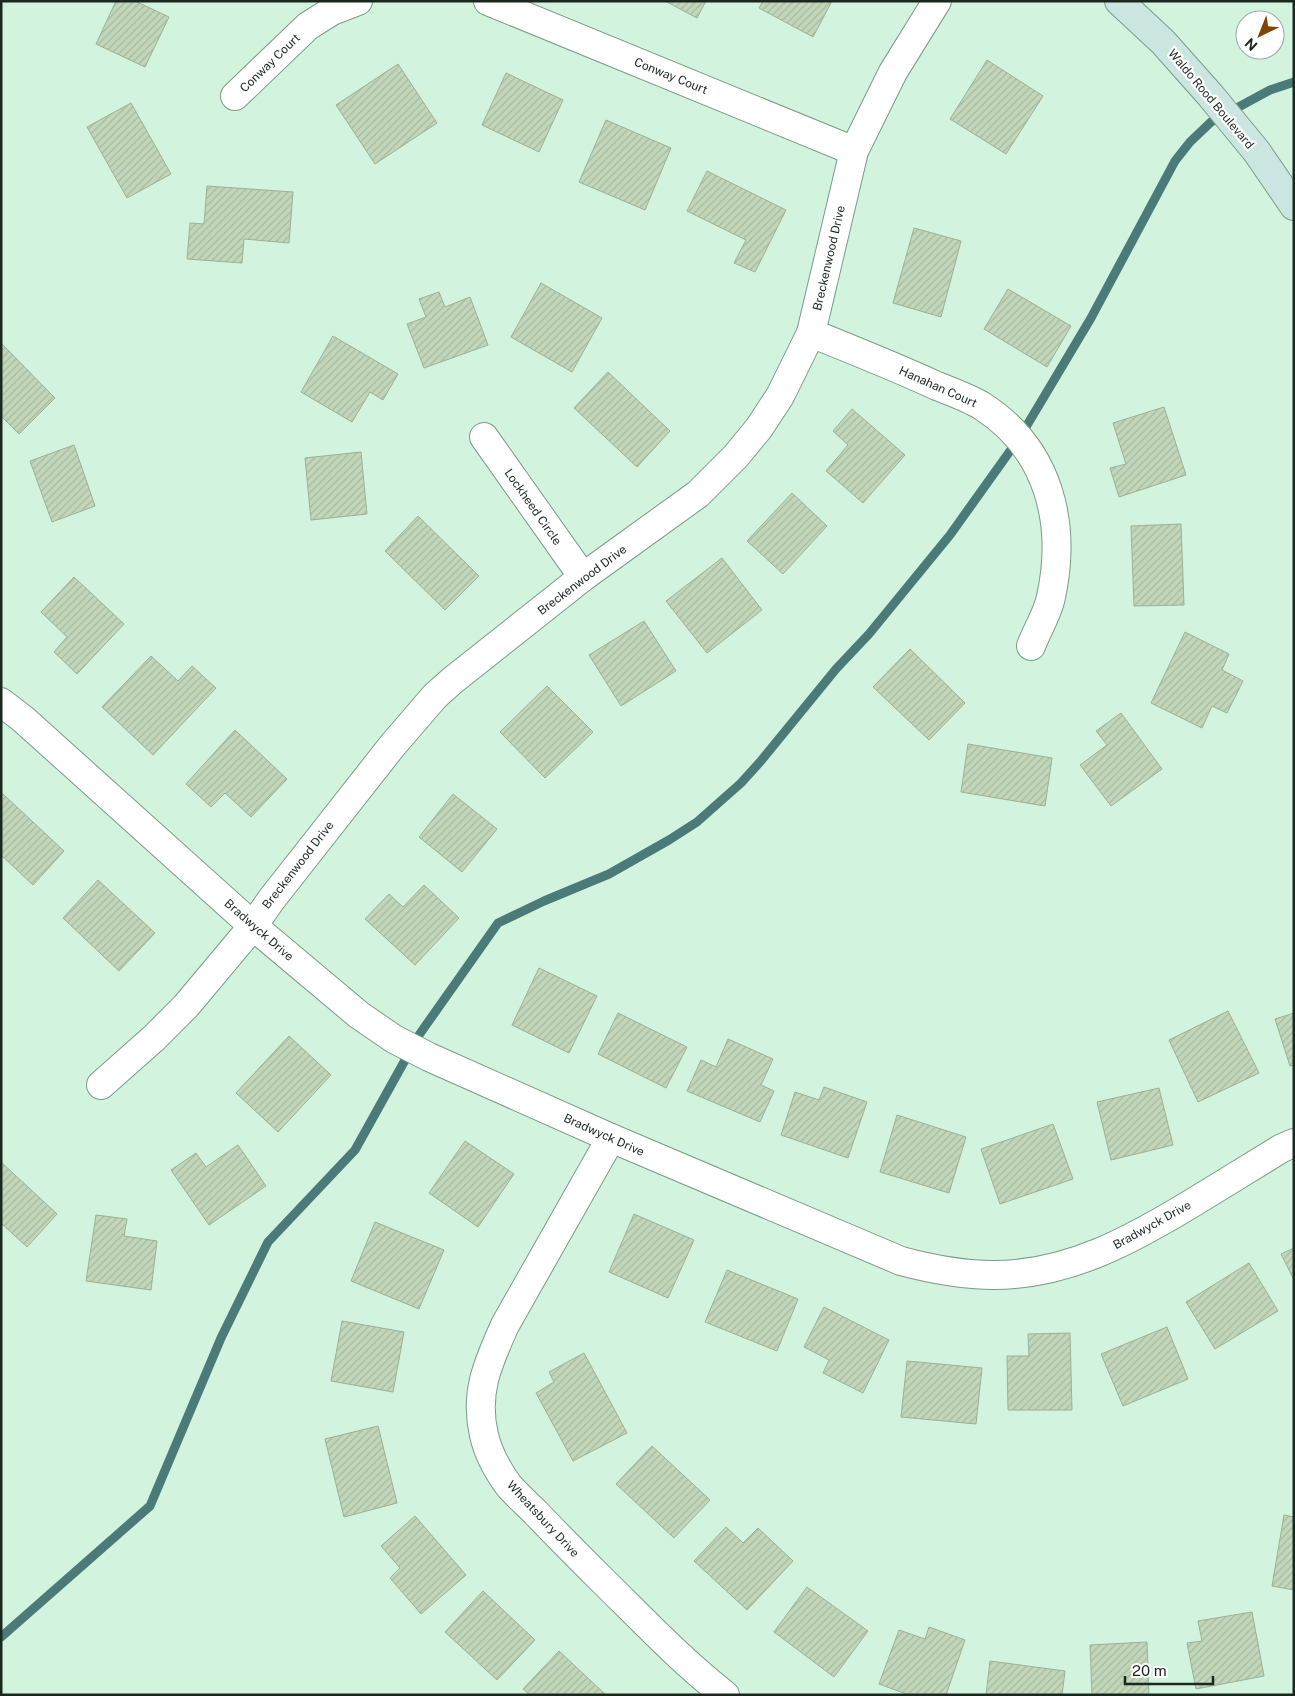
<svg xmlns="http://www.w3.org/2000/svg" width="1295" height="1696" viewBox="0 0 1295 1696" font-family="'Public Sans',sans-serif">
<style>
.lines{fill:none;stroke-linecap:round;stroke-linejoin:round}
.stream{stroke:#4b7b79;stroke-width:9}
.building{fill:url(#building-hatch);stroke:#9cb094}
.street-casing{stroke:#7c9b87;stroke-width:30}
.secondary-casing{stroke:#7c9b87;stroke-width:30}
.street{stroke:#fff;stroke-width:28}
.secondary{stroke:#cbe6e0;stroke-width:28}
.labels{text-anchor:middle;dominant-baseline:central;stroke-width:4.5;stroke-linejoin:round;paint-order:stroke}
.street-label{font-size:12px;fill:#1b2820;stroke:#fff}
</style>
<defs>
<pattern id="building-hatch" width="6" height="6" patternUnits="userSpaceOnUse" patternTransform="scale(1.25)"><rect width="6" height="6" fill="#c2d7ba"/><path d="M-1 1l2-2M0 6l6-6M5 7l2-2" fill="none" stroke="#a6b9a0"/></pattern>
</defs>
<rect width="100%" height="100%" fill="#d2f3dd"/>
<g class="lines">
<polyline class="stream" points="1,1637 150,1506 221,1338 268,1242 355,1150 419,1035 498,923 544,901 609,874 669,840 697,822 741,783 760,762 836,669 869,634 950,535 1020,437 1091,318 1175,161 1190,142 1211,122 1270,90 1294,82"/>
</g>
<g class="building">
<polygon points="116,1 135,1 169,17 145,67 96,44"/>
<polygon points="665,1 706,1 697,18"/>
<polygon points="763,1 832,1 813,37 759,8"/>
<polygon points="987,60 1043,96 1006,154 950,119"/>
<polygon points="398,64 437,123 375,164 336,105"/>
<polygon points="506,73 563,100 539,152 482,125"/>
<polygon points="131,103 171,174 127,198 87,127"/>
<polygon points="606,120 671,148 645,210 579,182"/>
<polygon points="707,171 786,210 755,272 734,263 746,240 687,211"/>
<polygon points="207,186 293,192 289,243 244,239 242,263 187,259 190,223 204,224"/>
<polygon points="914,228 961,241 941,317 893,303"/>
<polygon points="541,283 602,318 572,372 511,337"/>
<polygon points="1008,289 1071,326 1047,367 984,329"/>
<polygon points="439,292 445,307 470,297 488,345 424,368 407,324 426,317 419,299"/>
<polygon points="333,336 398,374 383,400 370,392 352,422 301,392"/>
<polygon points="1,343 55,398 19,434 1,416"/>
<polygon points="608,372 670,431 637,467 574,408"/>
<polygon points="1164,407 1186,475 1119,497 1110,468 1126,464 1113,423"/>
<polygon points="852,409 905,455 863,503 826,471 848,445 833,431"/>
<polygon points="74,445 95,506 52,522 30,461"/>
<polygon points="361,452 367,514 311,520 305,458"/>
<polygon points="792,493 827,526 783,574 747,541"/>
<polygon points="418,516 479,576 445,610 385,551"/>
<polygon points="1181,524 1184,605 1134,606 1131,526"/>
<polygon points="722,558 762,610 707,653 666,601"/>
<polygon points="74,577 124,624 77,674 54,652 67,637 41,612"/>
<polygon points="644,621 676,671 621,706 589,655"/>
<polygon points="1185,632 1229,654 1222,670 1243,681 1227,713 1212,706 1202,728 1151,703"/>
<polygon points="910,649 965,703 929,740 873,687"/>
<polygon points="151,656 178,681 192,666 216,688 153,755 102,707"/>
<polygon points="547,686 593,732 545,778 500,732"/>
<polygon points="1121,713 1162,769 1111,806 1080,765 1107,745 1096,731"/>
<polygon points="235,730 287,779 251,817 225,793 211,807 186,784"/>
<polygon points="968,744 1052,758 1045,806 961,792"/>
<polygon points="3,794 64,851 33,885 1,855 1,797"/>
<polygon points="453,794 497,829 462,872 419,837"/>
<polygon points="98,880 155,933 119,971 63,918"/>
<polygon points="424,885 459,918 415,965 365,919 389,894 403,907"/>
<polygon points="539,968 597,996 569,1053 512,1025"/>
<polygon points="1228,1011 1259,1073 1198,1102 1169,1040"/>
<polygon points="618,1013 687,1047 666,1088 598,1054"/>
<polygon points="1294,1013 1294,1065 1290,1066 1275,1019"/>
<polygon points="289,1036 331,1075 278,1132 236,1093"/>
<polygon points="728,1039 773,1059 761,1085 774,1091 760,1122 687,1091 701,1060 716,1067"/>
<polygon points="824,1087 867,1102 848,1158 781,1135 795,1092 819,1100"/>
<polygon points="1159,1088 1173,1145 1111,1160 1097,1102"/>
<polygon points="897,1115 966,1137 949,1193 880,1172"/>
<polygon points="1053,1124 1073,1179 1000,1204 981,1149"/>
<polygon points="465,1141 514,1174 478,1227 429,1193"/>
<polygon points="238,1145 266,1186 209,1225 171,1170 196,1153 206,1167"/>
<polygon points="1,1162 57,1214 27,1247 1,1223"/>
<polygon points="634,1214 694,1240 668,1298 609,1272"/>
<polygon points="96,1215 127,1219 124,1236 157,1241 151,1290 86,1281"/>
<polygon points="375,1222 444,1250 419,1309 351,1281"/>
<polygon points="1294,1248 1294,1280 1281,1254"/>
<polygon points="1249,1263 1278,1311 1215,1349 1186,1302"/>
<polygon points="727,1270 798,1299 777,1351 705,1322"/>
<polygon points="824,1307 889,1340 863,1393 823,1373 829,1360 804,1347"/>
<polygon points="342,1321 404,1332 393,1392 331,1381"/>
<polygon points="1167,1327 1188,1379 1123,1406 1101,1354"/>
<polygon points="1070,1333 1072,1410 1008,1410 1007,1356 1029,1356 1028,1334"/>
<polygon points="584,1353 627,1433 573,1461 536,1393 554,1382 549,1372"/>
<polygon points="907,1361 982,1368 976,1424 901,1417"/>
<polygon points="378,1426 397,1503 344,1517 325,1439"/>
<polygon points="652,1446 710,1500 674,1538 616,1484"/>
<polygon points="1284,1515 1294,1517 1294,1590 1272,1586"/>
<polygon points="415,1516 466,1575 421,1614 390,1578 400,1568 381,1546"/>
<polygon points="726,1527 743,1543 758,1528 793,1561 747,1610 694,1561"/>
<polygon points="807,1587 868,1631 834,1677 774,1632"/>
<polygon points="483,1591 535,1640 497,1680 445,1632"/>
<polygon points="1252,1612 1264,1676 1196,1689 1187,1643 1202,1641 1198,1621"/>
<polygon points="929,1627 965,1640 946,1695 909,1695 879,1684 899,1630 925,1639"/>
<polygon points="1147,1642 1149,1695 1092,1695 1090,1645"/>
<polygon points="559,1651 606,1695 530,1695 523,1689"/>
<polygon points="990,1661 1065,1671 1062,1695 986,1695"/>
</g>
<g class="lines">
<defs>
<g id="street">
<polyline points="488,1 854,151"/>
<polyline points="235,96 308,26 332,11 358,1"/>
<path d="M811,333C853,350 896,367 937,386C952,392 969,398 982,406C1049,449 1067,523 1051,597C1048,613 1037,630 1031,646"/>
<polyline points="484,437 583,577"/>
<path d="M1,702L23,719L253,926L359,1015L394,1039L429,1057L611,1138L901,1261C931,1269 962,1275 994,1275C1069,1275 1133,1239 1194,1202C1223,1184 1253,1166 1282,1148L1294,1143"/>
<polyline points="101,1085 154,1038 186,1006 253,926 271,900 392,746 435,696 453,680 583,577 698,494 736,456 759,428 780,396 811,333 854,151 893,72 937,1"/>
<path d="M611,1138L505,1325C488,1363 474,1393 484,1435C488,1453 498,1471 509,1486C517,1495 527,1504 536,1513C557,1535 578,1556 600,1578C641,1618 680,1660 725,1695"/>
</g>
<polyline id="secondary" points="1119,1 1163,42 1211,96 1257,152 1294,206"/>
</defs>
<use href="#street" class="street-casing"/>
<use href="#secondary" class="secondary-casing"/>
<use href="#street" class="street"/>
<use href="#secondary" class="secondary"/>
</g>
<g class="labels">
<g class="street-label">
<text transform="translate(270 63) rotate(-44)">Conway Court</text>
<text transform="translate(671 76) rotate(22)">Conway Court</text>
<text transform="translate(1211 99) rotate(50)">Waldo Rood Boulevard</text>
<text transform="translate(829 258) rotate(-77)">Breckenwood Drive</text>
<text transform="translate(938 387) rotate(24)">Hanahan Court</text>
<text transform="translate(533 507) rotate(55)">Lockheed Circle</text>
<text transform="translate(582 580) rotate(-37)">Breckenwood Drive</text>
<text transform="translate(298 865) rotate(-52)">Breckenwood Drive</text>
<text transform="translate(259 930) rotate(41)">Bradwyck Drive</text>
<text transform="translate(604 1135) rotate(24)">Bradwyck Drive</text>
<text transform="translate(1152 1225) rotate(-29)">Bradwyck Drive</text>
<text transform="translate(543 1519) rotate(47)">Wheatsbury Drive</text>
</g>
</g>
<rect width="1295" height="1696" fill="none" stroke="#1b2820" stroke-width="5"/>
<g transform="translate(1260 35) rotate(223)"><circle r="24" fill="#ffffff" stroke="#a4a9a6"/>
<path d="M0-4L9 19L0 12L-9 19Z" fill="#824403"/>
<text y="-8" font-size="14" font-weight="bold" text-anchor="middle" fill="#1b2820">N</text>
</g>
<path d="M1125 1676v8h88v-8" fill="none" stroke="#1b2820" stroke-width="2.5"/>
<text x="1132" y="1676" font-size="15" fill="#1b2820" stroke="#ffffff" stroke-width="4" paint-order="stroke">20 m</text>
</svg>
